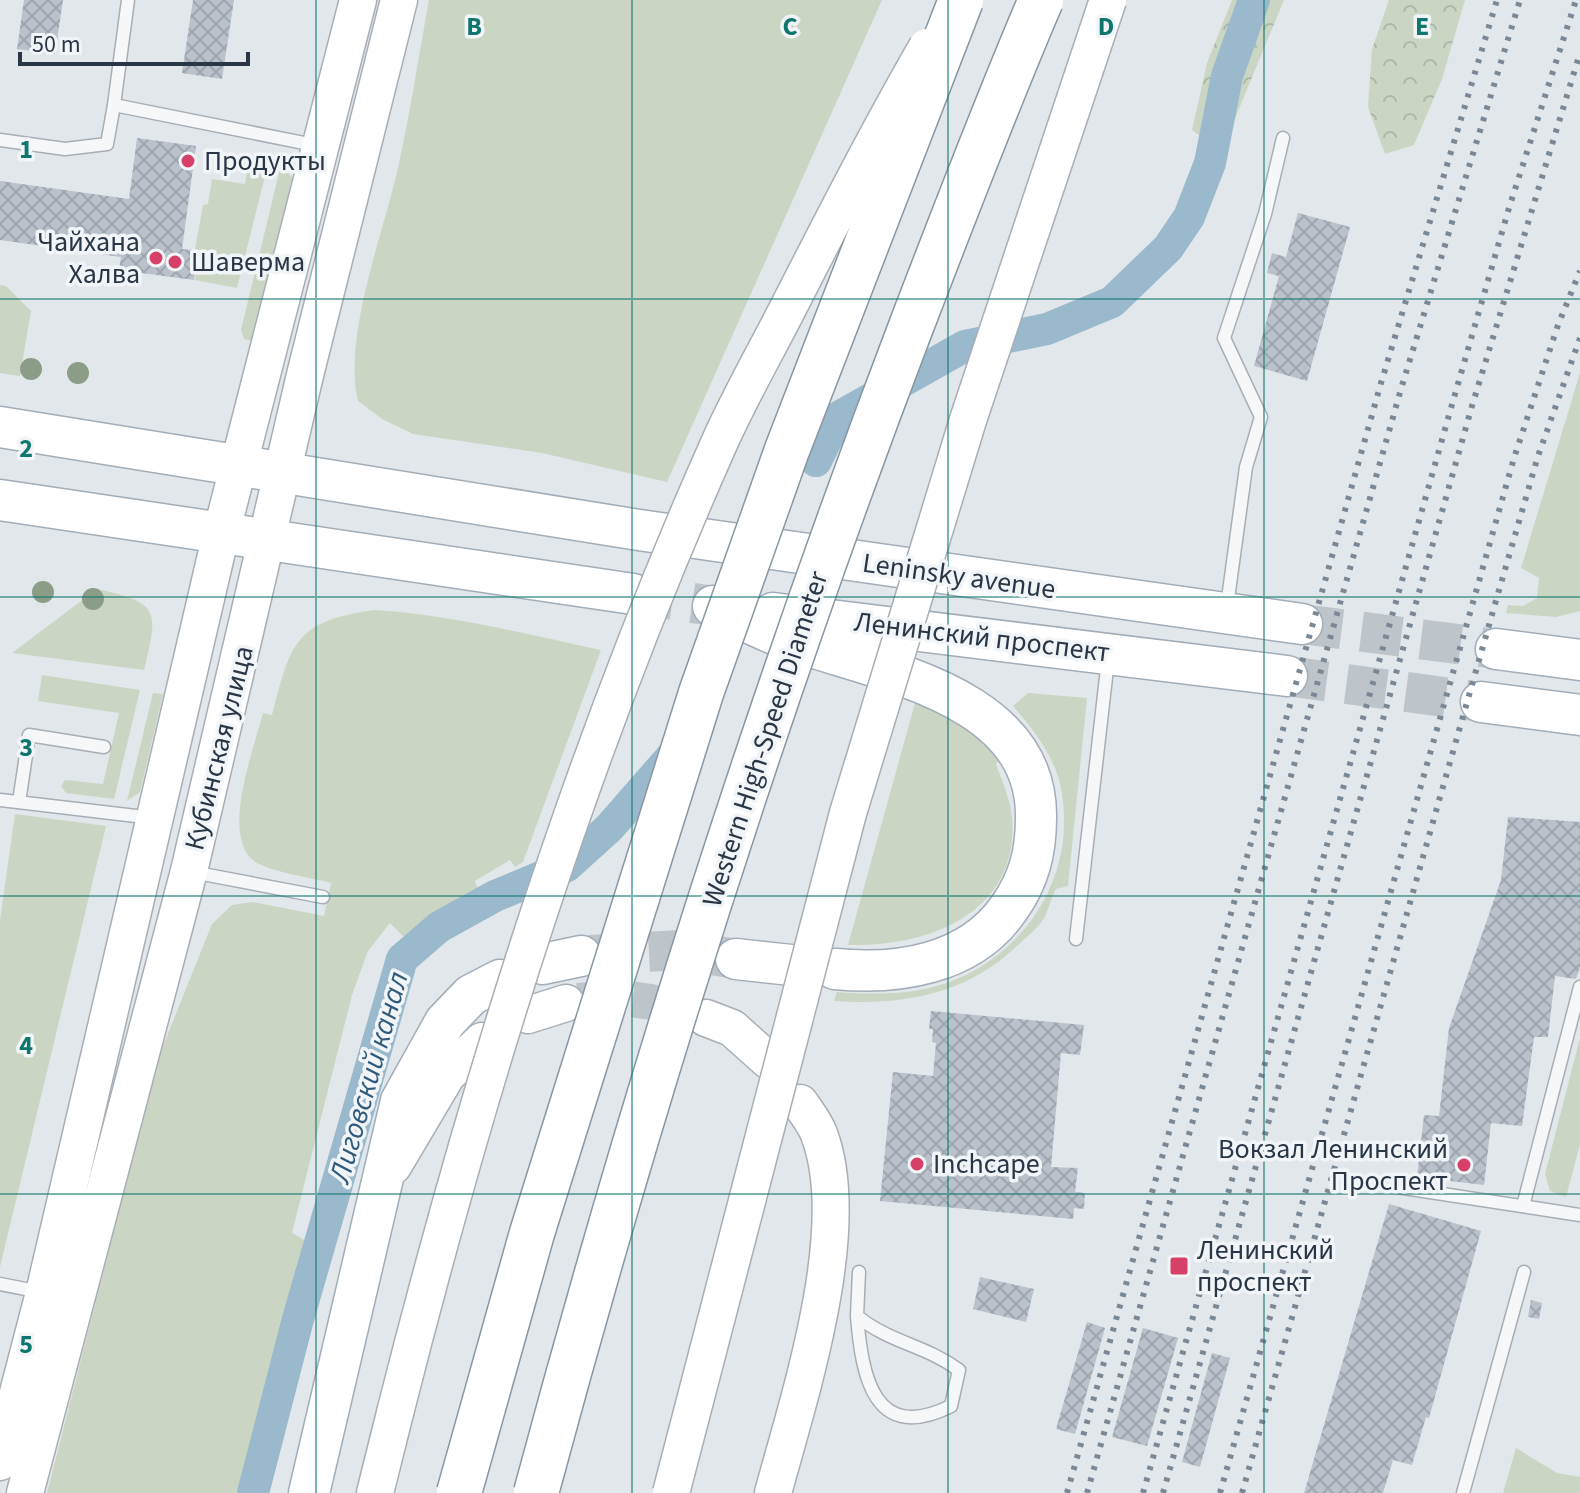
<svg xmlns="http://www.w3.org/2000/svg" width="1580" height="1493" viewBox="0 0 1580 1493" font-family="'Source Sans 3',sans-serif">
<style>
.grass{fill:#cad6c3}
.forest{fill:url(#forest-crowns)}
.lines{fill:none;stroke-linecap:round;stroke-linejoin:round}
.canal{stroke:#9bb9cd;stroke-width:32}
.building{fill:url(#building-cross-hatch)}
.secondary-tunnel{stroke:#bdc4ca;stroke-width:36;stroke-dasharray:36 18;stroke-linecap:butt}
.primary-tunnel{stroke:#bdc4ca;stroke-width:40;stroke-dasharray:40 20;stroke-linecap:butt}
.service-casing{stroke:#a7aeb6;stroke-width:15}
.secondary-casing{stroke:#a7aeb6;stroke-width:39}
.primary-casing{stroke:#a1adb8;stroke-width:43}
.service{stroke:#f5f7f9;stroke-width:12}
.secondary{stroke:#fff;stroke-width:36}
.primary{stroke:#fff;stroke-width:40}
.rail{stroke:#7a8896;stroke-width:6;stroke-dasharray:4 8;stroke-linecap:butt}
.secondary-bridge-casing{stroke:#a7aeb6;stroke-width:39;stroke-linecap:butt}
.motorway-bridge-casing{stroke:#8896a3;stroke-width:47;stroke-linecap:butt}
.secondary-bridge{stroke:#fff;stroke-width:36}
.motorway-bridge{stroke:#fff;stroke-width:44}
.tree{fill:#8b9d87}
.grid{fill:none;stroke:#0f766e;stroke-width:2;stroke-opacity:0.55}
.poi-dot{fill:#d74069;stroke:#f2f5f8;stroke-width:3}
.labels{text-anchor:middle;dominant-baseline:central;stroke-width:7;stroke-linejoin:round;paint-order:stroke}
.poi-label{font-size:28px;fill:#293645;stroke:#f2f5f8;text-anchor:start}
.street-label{font-size:28px;fill:#293645;stroke:#f2f5f8}
.water-label{font-size:30px;font-style:italic;fill:#305a7c;stroke:#f2f5f8}
.grid-label{font-size:26px;text-anchor:middle;font-weight:bold;fill:#0f766e;stroke:#f2f5f8;stroke-width:7;stroke-linejoin:round;paint-order:stroke}
</style>
<defs>
<pattern id="forest-crowns" width="20" height="18" patternUnits="userSpaceOnUse" patternTransform="scale(2)"><rect width="20" height="18" fill="#cad6c3"/><path d="M2 6a3 3 0 1 1 6 0M12 15a3 3 0 1 1 6 0" fill="none" stroke="#aeb8a9"/></pattern>
<pattern id="building-cross-hatch" width="8" height="8" patternUnits="userSpaceOnUse" patternTransform="scale(2)"><rect width="8" height="8" fill="#b9c1ca"/><path d="M0 0l8 8M0 8l8-8" fill="none" stroke="#9fa6af"/></pattern>
</defs>
<rect width="100%" height="100%" fill="#e2e7eb"/>
<g class="grass">
<path d="M429,0H882L667,482L542,453L413,434L382,419L358,401C342,336 385,230 399,163C411,109 419,54 429,0Z"/>
<polygon points="248,165 267,168 237,288 195,280 200,250 195,249 203,205 208,204 212,179 245,184"/>
<polygon points="280,169 286,170 293,179 253,341 244,339 241,330"/>
<polygon points="0,285 6,286 31,311 20,376 0,373"/>
<polygon points="1580,373 1580,611 1556,617 1506,613 1508,605 1523,606 1537,598 1539,578 1521,568"/>
<path d="M97,589C159,603 159,609 144,670L12,653Z"/>
<path d="M375,610C452,615 526,634 601,650L523,862L515,867L510,860L475,881L478,889L405,938L390,923L368,951L352,995L292,1233L308,1242L242,1493H47L157,1061L212,924L232,905L253,902L324,916L331,883C309,877 280,874 259,864C217,843 254,749 263,713L272,715C291,643 294,621 375,610Z"/>
<polygon points="42,675 140,690 114,799 66,793 61,786 65,780 103,784 119,713 38,701"/>
<polygon points="153,693 163,694 140,792 127,801"/>
<path d="M1028,693L1087,698L1068,886L1056,889C1051,898 1049,909 1044,918C1038,928 1027,937 1018,945C968,994 902,1006 834,1001L837,992C876,995 915,995 952,981C1031,950 1079,868 1060,784C1053,754 1032,728 1013,706Z"/>
<path d="M915,703L950,718L955,714L1000,758L996,764C1002,781 1010,799 1012,817C1020,914 927,947 848,945Z"/>
<polygon points="15,814 106,826 0,1267 0,920"/>
<polygon points="1580,1038 1580,1144 1566,1197 1550,1191 1545,1174"/>
<polygon points="1516,1448 1557,1473 1580,1477 1580,1493 1503,1493"/>
</g>
<g class="forest">
<polygon points="1232,0 1284,0 1224,145 1213,145 1192,130 1207,63"/>
<polygon points="1389,0 1465,0 1442,79 1414,145 1385,154 1368,107 1372,49"/>
</g>
<g class="lines">
<g class="canal">
<polyline points="816,461 837,418 965,346 1047,329 1112,302 1168,248 1189,217 1210,163 1227,76 1254,0"/>
<polyline points="253,1493 298,1319 402,959 439,927 495,896 567,866 609,828 679,748"/>
</g>
</g>
<g class="building">
<polygon points="24,0 63,0 55,54 17,49"/>
<polygon points="193,0 234,0 222,79 182,73"/>
<polygon points="137,138 196,146 182,249 198,251 194,280 119,270 121,257 0,240 0,181 129,199"/>
<polygon points="1298,213 1350,227 1307,381 1254,366 1279,276 1267,273 1272,253 1286,257"/>
<polygon points="1508,817 1580,822 1580,967 1576,979 1555,976 1548,1037 1534,1037 1522,1126 1491,1123 1484,1185 1417,1177 1424,1115 1439,1116 1449,1028 1501,880"/>
<polygon points="931,1011 1084,1025 1080,1055 1061,1053 1051,1167 1078,1168 1075,1192 1085,1193 1084,1209 1074,1208 1073,1219 880,1201 893,1072 933,1076 936,1043 932,1042 933,1029 929,1029"/>
<polygon points="1389,1204 1481,1231 1429,1418 1426,1417 1412,1465 1393,1460 1383,1493 1304,1493"/>
<polygon points="980,1277 1034,1289 1026,1322 973,1309"/>
<polygon points="1531,1300 1542,1303 1539,1319 1528,1317"/>
<polygon points="1087,1322 1105,1328 1075,1434 1056,1429"/>
<polygon points="1143,1328 1178,1338 1147,1446 1112,1437"/>
<polygon points="1212,1353 1230,1358 1200,1467 1182,1462"/>
</g>
<g class="lines">
<path class="secondary-tunnel" d="M579,1001C622,994 660,1001 700,1016"/>
<g class="primary-tunnel">
<polyline points="633,594 713,606"/>
<polyline points="1302,624 1496,649"/>
<polyline points="1287,676 1481,702"/>
<polyline points="589,955 682,950 736,959"/>
</g>
<defs>
<g id="service">
<polyline points="114,105 128,0"/>
<polyline points="0,140 65,149 107,144 114,105 319,146"/>
<polyline points="1227,606 1246,467 1261,417 1224,338 1265,214 1283,138"/>
<polyline points="0,800 153,818"/>
<polyline points="19,802 29,735 104,747"/>
<polyline points="192,872 323,897"/>
<polyline points="1076,939 1108,660"/>
<polyline points="1397,1187 1580,1215"/>
<polyline points="1523,1206 1580,987"/>
<polyline points="0,1284 41,1292"/>
<path d="M857,1316C862,1377 874,1444 951,1406L959,1370C925,1345 890,1343 857,1316L859,1272"/>
<polyline points="1463,1493 1524,1272"/>
</g>
<g id="secondary">
<polyline points="528,1015 566,1003"/>
<polyline points="706,1018 732,1028 769,1061"/>
<polyline points="393,1166 447,1075 482,1041"/>
<polyline points="0,1462 44,1293 221,534 358,0"/>
<polyline points="25,1493 189,871 305,375 399,0"/>
<polyline points="375,1493 395,1413"/>
<path d="M773,1493C799,1397 855,1229 819,1134C815,1123 806,1112 800,1103"/>
</g>
<g id="primary">
<polyline points="0,427 639,530 1302,624"/>
<polyline points="0,500 633,594"/>
<path d="M713,606C735,616 757,627 779,636C868,670 1038,690 1036,818C1036,852 1029,880 1009,908C970,965 897,975 835,969"/>
<polyline points="773,613 1287,676"/>
<polyline points="1496,649 1580,660"/>
<polyline points="1481,702 1580,715"/>
<polyline points="736,959 791,965"/>
<polyline points="543,964 581,956"/>
<polyline points="309,1493 401,1101 445,1022 471,995 500,980"/>
</g>
</defs>
<use href="#service" class="service-casing"/>
<use href="#secondary" class="secondary-casing"/>
<use href="#primary" class="primary-casing"/>
<use href="#service" class="service"/>
<use href="#secondary" class="secondary"/>
<use href="#primary" class="primary"/>
<g class="rail">
<polyline points="1067,1493 1381,383 1497,0"/>
<polyline points="1087,1493 1401,389 1520,0"/>
<polyline points="1143,1493 1453,401 1509,208 1576,0"/>
<polyline points="1163,1493 1472,406 1580,53"/>
<polyline points="1220,1493 1514,458 1558,325 1580,271"/>
<polyline points="1242,1493 1493,611 1538,456 1580,338"/>
</g>
<defs>
<g id="secondary-bridge">
<path d="M395,1413C479,1081 581,752 721,439C741,395 766,351 788,308C833,220 878,132 927,47"/>
<polyline points="671,1493 848,813 968,420 1108,0"/>
</g>
<g id="motorway-bridge">
<polyline points="459,1493 532,1233 701,693 787,450 961,0"/>
<path d="M536,1493C642,1098 766,706 912,324C954,215 995,107 1041,0"/>
</g>
</defs>
<use href="#secondary-bridge" class="secondary-bridge-casing"/>
<use href="#motorway-bridge" class="motorway-bridge-casing"/>
<use href="#secondary-bridge" class="secondary-bridge"/>
<use href="#motorway-bridge" class="motorway-bridge"/>
</g>
<g class="tree">
<circle cx="31" cy="369" r="11"/>
<circle cx="78" cy="373" r="11"/>
<circle cx="43" cy="592" r="11"/>
<circle cx="93" cy="599" r="11"/>
</g>
<path class="grid" d="M316,0V1493M632,0V1493M948,0V1493M1264,0V1493M0,299H1580M0,597H1580M0,896H1580M0,1194H1580"/>
<g class="poi-dot">
<circle cx="188" cy="161" r="8"/>
<circle cx="156" cy="258" r="8"/>
<circle cx="175" cy="262" r="8"/>
<circle cx="917" cy="1164" r="8"/>
<circle cx="1464" cy="1165" r="8"/>
<rect x="1169" y="1256" width="20" height="20" rx="4"/>
</g>
<g class="labels">
<g class="poi-label">
<text x="204" y="161">Продукты</text>
<text x="140" y="242" text-anchor="end">Чайхана<tspan x="140" dy="32">Халва</tspan></text>
<text x="191" y="262">Шаверма</text>
<text x="1448" y="1149" text-anchor="end">Вокзал Ленинский<tspan x="1448" dy="32">Проспект</tspan></text>
<text x="933" y="1164">Inchcape</text>
<text x="1197" y="1250">Ленинский<tspan x="1197" dy="32">проспект</tspan></text>
</g>
<g class="street-label">
<text transform="translate(959 576) rotate(8)">Leninsky avenue</text>
<text transform="translate(982 637) rotate(7)">Ленинский проспект</text>
<text transform="translate(765 739) rotate(-72)">Western High-Speed Diameter</text>
<text transform="translate(219 748) rotate(-76)">Кубинская улица</text>
</g>
<g class="water-label">
<text transform="translate(369 1077) rotate(-74)">Лиговский канал</text>
</g>
</g>
<g class="grid-label">
<text x="474" y="35">B</text>
<text x="790" y="35">C</text>
<text x="1106" y="35">D</text>
<text x="1422" y="35">E</text>
<text x="26" y="158">1</text>
<text x="26" y="457">2</text>
<text x="26" y="756">3</text>
<text x="26" y="1054">4</text>
<text x="26" y="1353">5</text>
</g>
<path d="M20 52v12h228v-12" fill="none" stroke="#293645" stroke-width="4"/>
<text x="32" y="52" font-size="24" fill="#293645" stroke="#f2f5f8" stroke-width="6" paint-order="stroke">50 m</text>
</svg>
